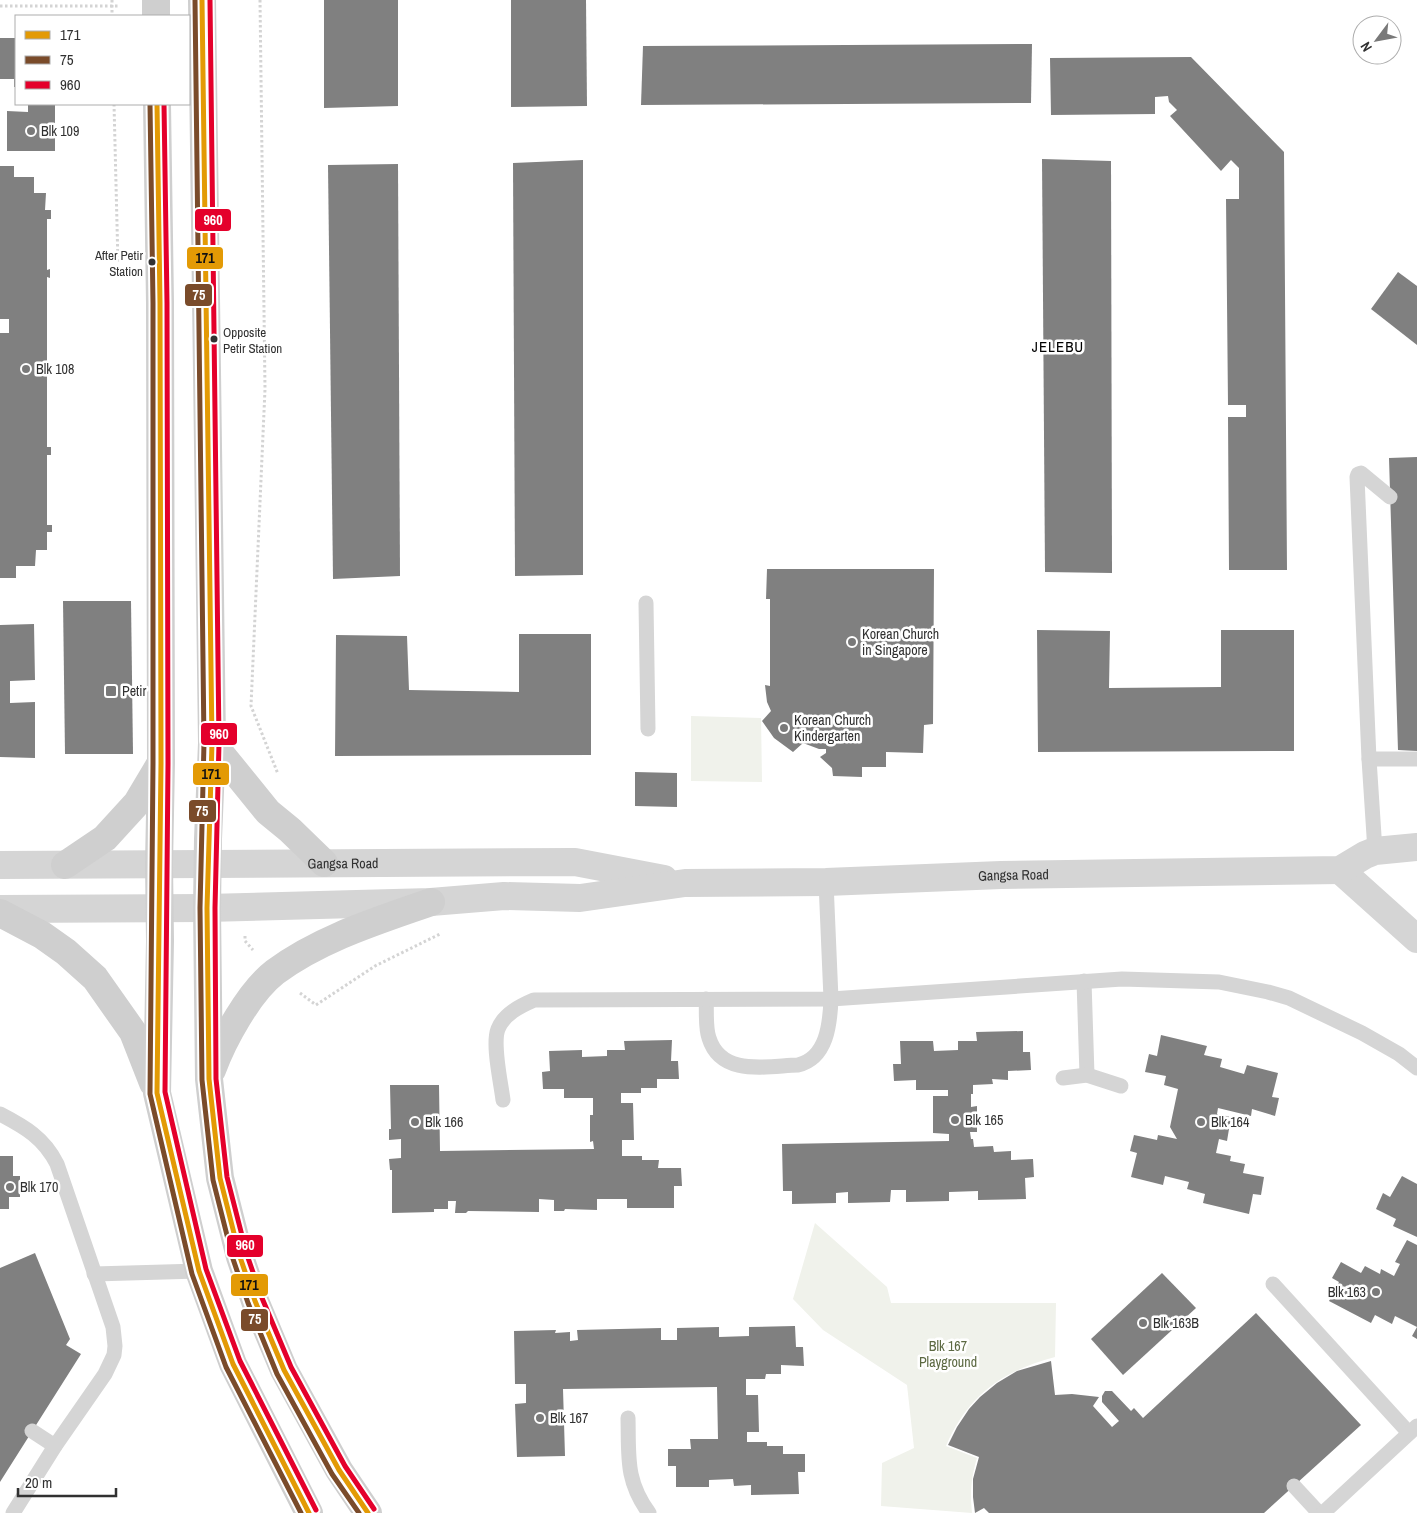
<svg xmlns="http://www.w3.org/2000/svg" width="1417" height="1513" viewBox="0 0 1417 1513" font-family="'Archivo Narrow',sans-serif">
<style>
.green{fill:#f0f2eb}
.building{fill:#808080}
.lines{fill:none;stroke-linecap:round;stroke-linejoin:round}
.path{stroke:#d4d4d4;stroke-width:3;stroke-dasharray:2.5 2.5;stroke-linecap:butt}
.service{stroke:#d5d5d5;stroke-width:15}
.minor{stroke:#d5d5d5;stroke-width:28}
.tertiary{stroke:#d5d5d5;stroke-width:28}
.secondary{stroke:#cfcfcf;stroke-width:28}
.bus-1-casing{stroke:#fff;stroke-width:9}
.bus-2-casing{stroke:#fff;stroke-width:9}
.bus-3-casing{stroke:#fff;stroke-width:9}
.bus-1{stroke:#e39a05;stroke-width:5}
.bus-2{stroke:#7a4b2a;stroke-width:5}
.bus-3{stroke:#e4002b;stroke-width:5}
.poi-dot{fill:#797979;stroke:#fff;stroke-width:2}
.bus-dot{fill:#313131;stroke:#fff;stroke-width:2}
.labels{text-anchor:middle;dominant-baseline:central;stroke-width:5;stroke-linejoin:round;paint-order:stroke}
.bus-label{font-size:13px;fill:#313131;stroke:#fff;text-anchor:end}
.poi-label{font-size:14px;fill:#313131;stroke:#fff;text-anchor:start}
.street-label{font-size:14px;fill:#313131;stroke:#fff}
.park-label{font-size:14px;fill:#5c6942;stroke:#fff}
.neighbourhood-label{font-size:15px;letter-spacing:1px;fill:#000;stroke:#fff}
.line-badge{stroke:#fff;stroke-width:2}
.badge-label{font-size:14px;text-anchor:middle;font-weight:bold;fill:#fff}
.pale-badge-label{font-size:14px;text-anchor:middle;font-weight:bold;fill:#111}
</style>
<rect width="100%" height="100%" fill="#fff"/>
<g class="green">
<polygon points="691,716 761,718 762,782 691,781"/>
<path d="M815,1223L887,1287L891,1303H1056L1055,1357C1002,1371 968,1395 946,1446L977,1458C971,1478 970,1492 972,1513L881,1506L882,1463L914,1448L907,1385L823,1330L793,1299Z"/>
</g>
<g class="building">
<polygon points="324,0 398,0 398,106 324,108"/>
<polygon points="511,0 586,0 587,106 511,107"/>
<polygon points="0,38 16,38 16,87 14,87 14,79 0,79"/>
<polygon points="1032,44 1031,103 641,105 643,46"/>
<polygon points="1191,57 1284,152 1287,570 1229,570 1228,417 1246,417 1246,405 1228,405 1226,199 1239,199 1239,168 1231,160 1221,171 1170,116 1177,110 1169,102 1168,96 1155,97 1155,114 1051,115 1050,58"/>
<polygon points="28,104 55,104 55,151 7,151 7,111 28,112"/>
<polygon points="1042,159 1111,161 1112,573 1045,572"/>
<polygon points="583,160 583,575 515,576 513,163"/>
<polygon points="398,164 400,576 333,579 328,165"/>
<polygon points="0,166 14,166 14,177 34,177 34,193 46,193 45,210 51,210 51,219 47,219 47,270 50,269 50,278 47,277 47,365 51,365 51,373 47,373 47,447 51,447 51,455 47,455 47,525 52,525 52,532 47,532 47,550 36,550 35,566 16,566 16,578 0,578 0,333 9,333 9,319 0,319"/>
<polygon points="1398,272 1417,286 1417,345 1371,309"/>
<polygon points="1417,457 1417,751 1398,750 1389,458"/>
<polygon points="767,569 934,569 933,724 924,725 923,753 886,752 886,767 862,767 862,777 833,776 832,768 820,757 826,753 826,749 819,749 803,743 793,752 774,738 762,721 771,711 767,702 765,685 770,686 770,599 766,599"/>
<polygon points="63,601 131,601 133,754 65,754"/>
<polygon points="34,624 35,680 10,681 10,703 35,702 35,758 0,757 0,625"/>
<polygon points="1037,630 1110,631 1109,688 1221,687 1221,630 1294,630 1294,751 1038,752"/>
<polygon points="519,634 591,634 591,755 335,756 336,635 407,636 409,690 519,692"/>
<polygon points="635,772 677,773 677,807 635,806"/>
<polygon points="1023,1031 1023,1052 1030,1052 1031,1070 1008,1071 1008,1080 992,1079 993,1084 973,1085 973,1094 971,1094 971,1107 977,1106 977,1132 970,1132 971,1139 973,1139 974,1147 993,1146 994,1152 1011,1151 1011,1160 1033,1159 1034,1177 1025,1178 1026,1199 978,1200 978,1191 949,1192 949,1201 906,1202 906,1190 891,1190 890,1202 848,1203 848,1192 836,1193 836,1203 792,1204 792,1191 783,1191 782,1144 949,1141 949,1134 933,1133 933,1096 948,1096 948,1090 916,1090 916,1080 894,1081 893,1064 901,1064 900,1041 933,1041 934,1051 958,1050 958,1041 977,1041 976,1032"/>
<polygon points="1161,1035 1207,1046 1204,1055 1222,1059 1220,1067 1244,1074 1247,1065 1278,1073 1272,1097 1279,1098 1275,1116 1252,1109 1251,1116 1218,1108 1217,1114 1231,1117 1227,1141 1219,1139 1216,1153 1231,1156 1230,1161 1245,1164 1243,1173 1264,1177 1261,1195 1253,1194 1249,1214 1203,1203 1205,1194 1187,1189 1189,1182 1165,1176 1163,1185 1131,1177 1137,1153 1130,1151 1134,1135 1157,1140 1158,1135 1177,1139 1170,1127 1178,1089 1164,1085 1166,1076 1145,1072 1149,1054 1157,1056"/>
<polygon points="672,1040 671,1061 678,1061 679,1079 657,1079 657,1088 641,1088 641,1093 621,1093 621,1103 633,1103 634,1140 622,1140 622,1156 642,1156 642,1160 659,1160 658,1168 681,1168 682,1186 674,1186 674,1208 627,1208 627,1199 597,1199 597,1210 565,1209 564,1211 554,1211 554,1200 539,1199 539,1212 468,1211 466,1213 455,1213 456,1201 448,1201 448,1209 434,1209 434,1212 392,1213 392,1170 390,1170 389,1159 401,1158 401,1139 389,1140 389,1129 391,1129 390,1085 439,1085 440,1151 594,1149 593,1141 590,1142 590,1115 593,1115 593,1098 564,1098 564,1089 543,1089 542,1072 550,1071 549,1051 582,1050 582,1057 607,1056 607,1050 625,1050 624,1041"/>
<polygon points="0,1156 13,1156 13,1176 20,1176 20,1197 9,1197 9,1209 0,1209"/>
<polygon points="1402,1176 1417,1184 1417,1237 1393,1226 1396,1219 1376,1209 1383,1193 1390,1197"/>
<polygon points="1407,1240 1417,1245 1417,1339 1412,1336 1417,1327 1395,1316 1392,1324 1375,1315 1371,1323 1329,1301 1339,1282 1332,1278 1341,1262 1361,1273 1365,1266 1380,1274 1381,1269 1394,1276 1400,1264 1395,1262"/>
<polygon points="35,1253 70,1339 66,1345 81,1354 0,1482 0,1268"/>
<polygon points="1162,1273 1196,1308 1123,1375 1091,1339"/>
<polygon points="1256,1313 1361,1425 1264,1513 989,1513 984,1508 975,1513 973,1497 973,1479 979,1457 948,1445 957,1427 969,1409 980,1397 997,1383 1017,1371 1051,1361 1055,1395 1072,1394 1099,1397 1093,1406 1112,1427 1119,1421 1102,1402 1102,1396 1105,1391 1112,1391 1131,1411 1134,1408 1143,1418"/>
<polygon points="795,1326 796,1347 803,1347 804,1366 781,1365 781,1374 766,1374 765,1379 746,1379 746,1395 758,1395 759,1432 747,1432 747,1442 767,1442 767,1446 783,1446 783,1454 805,1454 805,1472 798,1472 799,1494 751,1495 751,1485 734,1486 733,1479 709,1480 709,1487 676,1487 676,1466 668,1466 668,1449 691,1449 690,1439 718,1439 717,1387 563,1389 565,1456 517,1457 515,1404 526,1403 526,1384 515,1384 514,1331 556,1330 555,1333 570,1332 570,1341 578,1340 577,1330 661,1328 661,1340 677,1340 677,1328 719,1327 719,1337 749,1336 749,1327"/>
</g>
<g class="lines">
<g class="path">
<polyline points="112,0 112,16"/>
<polyline points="260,0 265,389 251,706 278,774"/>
<polyline points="0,6 119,6"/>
<polyline points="114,104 118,264"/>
<polyline points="245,936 245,941 253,950"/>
<polyline points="300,993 316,1005 375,966 440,934"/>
</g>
<g class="service">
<polyline points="646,603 648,729"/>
<polyline points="1369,759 1417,759"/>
<polyline points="1375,851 1369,759 1357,477 1358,474 1361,473 1390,497"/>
<polyline points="1084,981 1087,1075"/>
<path d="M706,999C707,1011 705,1027 709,1038C721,1077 767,1066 798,1065C827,1058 830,1024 831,999L826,882"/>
<polyline points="1063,1078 1087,1075 1121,1086"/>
<path d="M503,1100C501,1083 492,1044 498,1029C504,1014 520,1006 534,1000L831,999L1122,979L1219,982L1268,992L1289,998L1362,1033L1399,1054L1417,1068"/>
<path d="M0,1114C25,1127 44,1138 57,1164L113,1327L115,1346L114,1355L105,1374L55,1446L13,1513"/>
<polyline points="94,1274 199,1271"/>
<polyline points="1273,1284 1409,1433"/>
<path d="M628,1418C629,1456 625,1480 649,1513"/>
<polyline points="32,1431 55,1446"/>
<polyline points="1294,1486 1319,1513"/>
<polyline points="1323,1513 1417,1426"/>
</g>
<g class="minor">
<path id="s1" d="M207,864L575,862L664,879"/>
<polyline points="1340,870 1417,939"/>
<path id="s2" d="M207,908L431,902L504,896L580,898L685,883L826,882L1001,875L1340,870L1365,855L1375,851L1417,847"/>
</g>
<g class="tertiary">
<polyline points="0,865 207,864"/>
<polyline points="0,909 207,908"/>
</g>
<g class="secondary">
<polyline points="156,0 156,16"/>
<polyline points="202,0 212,743 208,839 207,908 209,1079 220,1178 240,1257 255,1301 284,1370 339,1470 368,1513"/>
<polyline points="157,104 160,303 161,763 159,864 160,941 157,1093 199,1271 233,1364 309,1513"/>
<polyline points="212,743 268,812 290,830 324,863"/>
<polyline points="65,865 105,838 137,803 159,766"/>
<polyline points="0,913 42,935 66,952 95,978 133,1032 153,1083"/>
<path d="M212,1070C223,1040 249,992 275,972C321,938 377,921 431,902"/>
</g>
<defs>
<g id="bus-1">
<polyline points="202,0 212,743 207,908 209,1079 220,1178 240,1257 255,1301 284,1370 339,1470 368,1513"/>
<polyline points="157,104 160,303 161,763 157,1093 199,1271 233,1364 309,1513"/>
</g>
<g id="bus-2">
<polyline points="195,0 204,743 200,908 202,1080 213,1180 233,1259 248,1303 277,1374 332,1474 359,1513"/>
<polyline points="150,104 153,303 153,763 150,1094 192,1274 226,1367 301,1513"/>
</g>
<g id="bus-3">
<polyline points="210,0 219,743 215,908 216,1079 227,1177 247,1255 262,1298 291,1367 345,1466 374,1509"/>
<polyline points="164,104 167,303 168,763 165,1092 206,1269 240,1361 316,1510"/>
</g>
</defs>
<use href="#bus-1" class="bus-1-casing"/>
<use href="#bus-2" class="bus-2-casing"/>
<use href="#bus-3" class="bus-3-casing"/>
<use href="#bus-1" class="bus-1"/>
<use href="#bus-2" class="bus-2"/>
<use href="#bus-3" class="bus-3"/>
</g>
<g class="poi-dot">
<circle cx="31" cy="131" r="5"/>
<circle cx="26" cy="369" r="5"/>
<circle cx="852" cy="642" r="5"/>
<rect x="105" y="685" width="12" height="12" rx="2.5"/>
<circle cx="784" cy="728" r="5"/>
<circle cx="955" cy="1120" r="5"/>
<circle cx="415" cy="1122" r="5"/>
<circle cx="1201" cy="1122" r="5"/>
<circle cx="10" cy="1187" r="5"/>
<circle cx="1376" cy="1292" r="5"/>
<circle cx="1143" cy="1323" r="5"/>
<circle cx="540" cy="1418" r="5"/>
</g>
<g class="bus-dot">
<circle cx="152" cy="262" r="4.5"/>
<circle cx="214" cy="339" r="4.5"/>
</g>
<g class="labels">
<g class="bus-label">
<text x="143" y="255">After Petir<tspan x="143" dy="16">Station</tspan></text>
<text x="223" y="332" text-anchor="start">Opposite<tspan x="223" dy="16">Petir Station</tspan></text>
</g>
<g class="poi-label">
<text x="41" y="131">Blk 109</text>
<text x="36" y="369">Blk 108</text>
<text x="862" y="634">Korean Church<tspan x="862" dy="16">in Singapore</tspan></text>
<text x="122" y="691">Petir</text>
<text x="794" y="720">Korean Church<tspan x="794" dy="16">Kindergarten</tspan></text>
<text x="965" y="1120">Blk 165</text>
<text x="425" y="1122">Blk 166</text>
<text x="1211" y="1122">Blk 164</text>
<text x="20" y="1187">Blk 170</text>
<text x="1366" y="1292" text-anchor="end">Blk 163</text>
<text x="1153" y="1323">Blk 163B</text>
<text x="550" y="1418">Blk 167</text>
</g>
<g class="street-label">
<text stroke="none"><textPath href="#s1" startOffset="136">Gangsa Road</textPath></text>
<text stroke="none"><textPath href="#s2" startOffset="808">Gangsa Road</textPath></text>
</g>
<g class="park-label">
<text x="948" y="1346">Blk 167<tspan x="948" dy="16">Playground</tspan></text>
</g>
<g class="neighbourhood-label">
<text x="1058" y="346">JELEBU</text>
</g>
</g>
<g class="line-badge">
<rect x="194" y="208" width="38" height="24" rx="5" fill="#e4002b"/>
<rect x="186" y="246" width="38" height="24" rx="5" fill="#e39a05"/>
<rect x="184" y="283" width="29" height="24" rx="5" fill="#7a4b2a"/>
<rect x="200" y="722" width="38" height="24" rx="5" fill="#e4002b"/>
<rect x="192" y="762" width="38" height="24" rx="5" fill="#e39a05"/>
<rect x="188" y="799" width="29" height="24" rx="5" fill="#7a4b2a"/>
<rect x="226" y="1234" width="38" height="24" rx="5" fill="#e4002b"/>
<rect x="230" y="1273" width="39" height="24" rx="5" fill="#e39a05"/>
<rect x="240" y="1308" width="29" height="24" rx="5" fill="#7a4b2a"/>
</g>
<g class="badge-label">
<text x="213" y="225">960</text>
<text x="199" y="300">75</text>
<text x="219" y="739">960</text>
<text x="202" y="816">75</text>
<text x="245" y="1250">960</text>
<text x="255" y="1324">75</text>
</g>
<g class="pale-badge-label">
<text x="205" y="263">171</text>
<text x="211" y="779">171</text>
<text x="249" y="1290">171</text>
</g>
<rect x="15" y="15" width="175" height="90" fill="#ffffff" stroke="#adadad"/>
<rect x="25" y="31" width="25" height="8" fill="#e39a05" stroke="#adadad"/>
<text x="60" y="40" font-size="15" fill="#313131">171</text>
<rect x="25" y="56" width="25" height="8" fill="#7a4b2a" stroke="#adadad"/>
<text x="60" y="65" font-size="15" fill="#313131">75</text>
<rect x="25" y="81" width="25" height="8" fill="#e4002b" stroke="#adadad"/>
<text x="60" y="90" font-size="15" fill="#313131">960</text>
<g transform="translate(1377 40) rotate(238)"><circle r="24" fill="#ffffff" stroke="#adadad"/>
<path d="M0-4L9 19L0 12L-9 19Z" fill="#797979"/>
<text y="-8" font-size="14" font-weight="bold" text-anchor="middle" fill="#313131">N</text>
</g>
<path d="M18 1488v8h98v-8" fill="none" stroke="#313131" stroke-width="2.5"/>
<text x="25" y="1488" font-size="15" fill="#313131" stroke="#ffffff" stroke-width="4" paint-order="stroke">20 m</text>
</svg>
